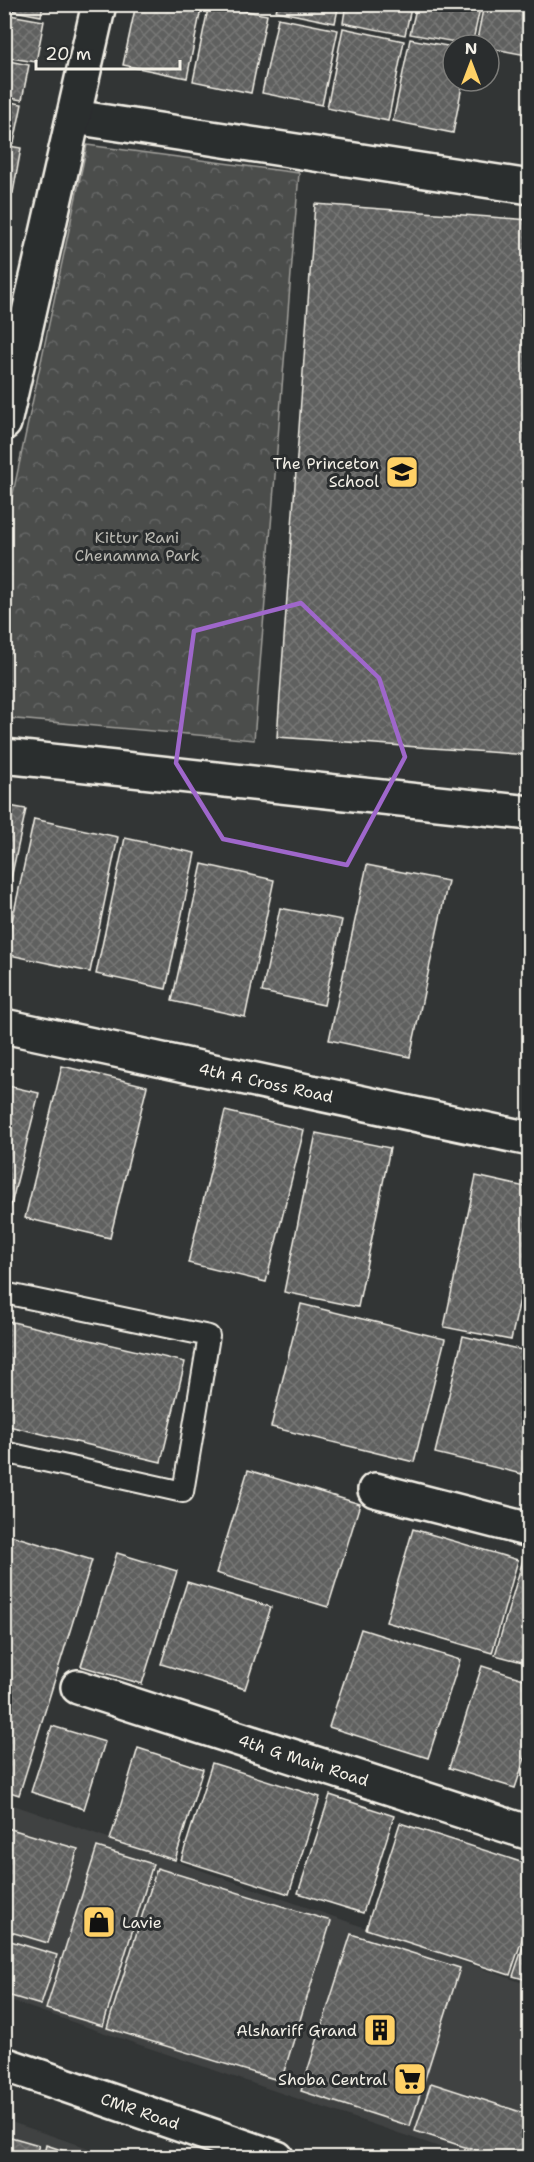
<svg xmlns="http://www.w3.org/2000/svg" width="534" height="2162" viewBox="0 0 534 2162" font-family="'Shantell Sans',sans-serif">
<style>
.built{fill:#404242}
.park{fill:url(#park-crowns);stroke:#a09f9a;stroke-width:1.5}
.building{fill:url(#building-cross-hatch);stroke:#f4f1e8;stroke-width:1.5}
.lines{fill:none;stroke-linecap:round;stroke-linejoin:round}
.service-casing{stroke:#f4f1e8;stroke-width:24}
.minor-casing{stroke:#f4f1e8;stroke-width:38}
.tertiary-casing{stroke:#f4f1e8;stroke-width:38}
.service{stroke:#2a2d2e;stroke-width:20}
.minor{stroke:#2a2d2e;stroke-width:33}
.tertiary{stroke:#2a2d2e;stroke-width:33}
.marked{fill:none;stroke:#9f67cb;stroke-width:4.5;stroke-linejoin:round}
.labels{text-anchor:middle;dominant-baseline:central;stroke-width:6;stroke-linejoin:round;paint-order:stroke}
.poi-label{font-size:16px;fill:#f4f1e8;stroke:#2a2d2e;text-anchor:end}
.park-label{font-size:16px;fill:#b9b8b1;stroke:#2a2d2e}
.street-label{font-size:16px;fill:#f4f1e8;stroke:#2a2d2e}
</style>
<defs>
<pattern id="park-crowns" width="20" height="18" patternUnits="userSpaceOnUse" patternTransform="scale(1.5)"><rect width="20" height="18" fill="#4b4d4c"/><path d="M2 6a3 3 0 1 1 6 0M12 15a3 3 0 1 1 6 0" fill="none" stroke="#666766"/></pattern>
<pattern id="building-cross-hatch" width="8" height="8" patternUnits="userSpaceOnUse" patternTransform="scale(1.5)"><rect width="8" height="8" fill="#5f605f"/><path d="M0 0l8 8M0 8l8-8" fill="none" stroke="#777776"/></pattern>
</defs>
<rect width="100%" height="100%" fill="#323535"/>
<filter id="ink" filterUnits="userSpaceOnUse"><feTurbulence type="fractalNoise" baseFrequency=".0167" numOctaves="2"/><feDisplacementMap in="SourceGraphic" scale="12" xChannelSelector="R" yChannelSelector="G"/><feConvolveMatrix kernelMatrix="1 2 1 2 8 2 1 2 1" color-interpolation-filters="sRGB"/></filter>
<g filter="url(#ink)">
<g class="built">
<polygon points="5,1802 529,1985 529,2157 469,2157 5,1999"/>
<polygon points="5,2120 115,2157 5,2157"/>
</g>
<polygon class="park" points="87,145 299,173 254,740 5,718 5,531"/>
<g class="building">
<polygon points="4,4 43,4 41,16 4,9"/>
<polygon points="136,4 202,4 187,78 123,65"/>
<polygon points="209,4 267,15 251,93 193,81"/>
<polygon points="278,4 339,4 335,23 276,11"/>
<polygon points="346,4 412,4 405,35 343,23"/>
<polygon points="417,4 481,4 472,45 410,34"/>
<polygon points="484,4 530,4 530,38 526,55 489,48 489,45 476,45"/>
<polygon points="4,14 44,21 36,62 4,57"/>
<polygon points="278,18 338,30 322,105 262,93"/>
<polygon points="343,28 404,41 388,121 327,108"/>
<polygon points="410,39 453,47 453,81 463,81 453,133 393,121"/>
<polygon points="4,60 29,65 22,100 4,97"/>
<polygon points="4,101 22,104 14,143 4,141"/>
<polygon points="4,145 21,148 13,193 4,191"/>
<polygon points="315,204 530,220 530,755 277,737"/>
<polygon points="4,805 26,809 4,911"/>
<polygon points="34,819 118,837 90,972 5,954"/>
<polygon points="125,838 195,853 166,989 96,974"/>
<polygon points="202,864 274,880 245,1017 172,1001"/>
<polygon points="367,865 448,881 410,1057 329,1040"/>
<polygon points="280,908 342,920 324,1005 262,992"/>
<polygon points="62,1066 147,1086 110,1238 25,1218"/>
<polygon points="4,1085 39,1093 7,1221 4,1220"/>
<polygon points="225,1111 304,1130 266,1282 188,1263"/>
<polygon points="316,1133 390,1148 358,1307 284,1292"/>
<polygon points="476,1176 530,1188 530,1254 511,1340 444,1327"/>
<polygon points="301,1304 445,1339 414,1462 271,1427"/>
<polygon points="4,1320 185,1362 161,1462 4,1425"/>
<polygon points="463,1336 530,1352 530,1476 435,1453"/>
<polygon points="248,1470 360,1504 328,1607 216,1573"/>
<polygon points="413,1529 518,1560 492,1653 386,1622"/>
<polygon points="4,1533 92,1560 19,1795 4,1790"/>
<polygon points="117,1553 177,1571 142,1684 81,1666"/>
<polygon points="523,1560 530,1562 530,1664 495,1655"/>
<polygon points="187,1582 271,1607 245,1689 161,1664"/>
<polygon points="361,1629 460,1660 428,1758 329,1727"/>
<polygon points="482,1666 530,1681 530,1743 515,1788 449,1768"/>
<polygon points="52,1726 105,1742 84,1809 31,1792"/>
<polygon points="138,1748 203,1769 175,1860 110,1840"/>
<polygon points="212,1763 320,1797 289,1894 181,1860"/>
<polygon points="330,1795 394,1816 363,1913 298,1893"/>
<polygon points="400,1823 530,1865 530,1916 510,1975 366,1929"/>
<polygon points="4,1827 78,1849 48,1943 4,1930"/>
<polygon points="97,1847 153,1864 103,2026 46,2009"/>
<polygon points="157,1868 331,1921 281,2081 107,2028"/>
<polygon points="530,1926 530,1981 513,1976"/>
<polygon points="351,1934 460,1968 410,2126 301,2091"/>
<polygon points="4,1939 57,1955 41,2005 4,1994"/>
<polygon points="431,2083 530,2115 530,2158 499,2158 415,2131"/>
<polygon points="4,2135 39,2145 35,2158 4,2158"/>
<polygon points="46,2145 86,2158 43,2158"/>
</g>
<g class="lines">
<defs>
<polyline id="service" points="4,1293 209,1336 183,1492 4,1452"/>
<g id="minor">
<polyline points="74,117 530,187"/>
<polyline points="4,423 99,4"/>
<polyline points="4,756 530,813"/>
<path id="s1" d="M4,1026L530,1139"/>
<polyline points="375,1490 530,1530"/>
<path id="s2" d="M78,1687L530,1833"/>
</g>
<g id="tertiary">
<path id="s3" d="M4,2064L277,2158"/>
</g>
</defs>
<use href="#service" class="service-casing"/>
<use href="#minor" class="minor-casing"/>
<use href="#tertiary" class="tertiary-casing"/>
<use href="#service" class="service"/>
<use href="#minor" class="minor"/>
<use href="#tertiary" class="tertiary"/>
</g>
</g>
<path class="marked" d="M301,603L379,678L405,757L347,865L223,839L176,763L194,631Z"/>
<defs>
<symbol id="school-square" viewBox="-11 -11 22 22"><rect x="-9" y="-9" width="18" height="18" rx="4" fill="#ffd166" stroke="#2a2d2e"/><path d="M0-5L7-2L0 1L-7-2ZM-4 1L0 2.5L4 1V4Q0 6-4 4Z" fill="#111"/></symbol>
<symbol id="shop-square" viewBox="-11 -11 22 22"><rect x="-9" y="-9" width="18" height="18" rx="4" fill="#ffd166" stroke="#2a2d2e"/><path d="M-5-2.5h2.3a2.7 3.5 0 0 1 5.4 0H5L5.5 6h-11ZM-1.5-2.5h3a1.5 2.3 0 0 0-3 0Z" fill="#111"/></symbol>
<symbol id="building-square" viewBox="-11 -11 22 22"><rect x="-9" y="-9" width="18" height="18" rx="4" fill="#ffd166" stroke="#2a2d2e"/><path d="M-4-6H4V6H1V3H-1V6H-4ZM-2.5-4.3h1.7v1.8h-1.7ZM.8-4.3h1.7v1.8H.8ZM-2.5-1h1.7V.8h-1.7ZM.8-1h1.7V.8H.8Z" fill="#111"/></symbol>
<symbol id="supermarket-square" viewBox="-11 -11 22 22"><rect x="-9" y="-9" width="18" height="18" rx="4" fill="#ffd166" stroke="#2a2d2e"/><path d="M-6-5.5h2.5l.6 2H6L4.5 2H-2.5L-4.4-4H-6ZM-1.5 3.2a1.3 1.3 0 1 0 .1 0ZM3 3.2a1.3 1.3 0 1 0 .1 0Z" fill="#111"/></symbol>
</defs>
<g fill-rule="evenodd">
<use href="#school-square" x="383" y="453" width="38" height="38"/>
<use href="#shop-square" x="80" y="1903" width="38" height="38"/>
<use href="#building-square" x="361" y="2011" width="38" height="38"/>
<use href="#supermarket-square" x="391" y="2060" width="38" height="38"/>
</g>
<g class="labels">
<g class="poi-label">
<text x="379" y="463">The Princeton<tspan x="379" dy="18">School</tspan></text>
<text x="122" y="1922" text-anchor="start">Lavie</text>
<text x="357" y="2030">Alshariff Grand</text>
<text x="387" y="2079">Shoba Central</text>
</g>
<g class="park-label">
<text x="137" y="537">Kittur Rani<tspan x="137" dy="18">Chenamma Park</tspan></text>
</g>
<g class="street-label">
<text stroke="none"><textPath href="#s1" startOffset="268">4th A Cross Road</textPath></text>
<text stroke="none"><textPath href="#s2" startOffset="237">4th G Main Road</textPath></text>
<text stroke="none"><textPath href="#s3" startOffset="144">CMR Road</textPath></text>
</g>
</g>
<rect width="534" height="2162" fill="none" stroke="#2a2d2e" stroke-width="24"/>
<rect x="12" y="12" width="510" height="2138" fill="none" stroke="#f4f1e8" stroke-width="2" filter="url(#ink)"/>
<g transform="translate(471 63)"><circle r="28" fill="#2a2d2e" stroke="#7b7b78" stroke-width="1.5"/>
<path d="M0-4.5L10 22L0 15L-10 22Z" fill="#ffd166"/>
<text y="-9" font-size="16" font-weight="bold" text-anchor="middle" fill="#f4f1e8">N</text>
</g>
<path d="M36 60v9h144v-9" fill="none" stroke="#f4f1e8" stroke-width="3"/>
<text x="45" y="60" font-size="18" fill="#f4f1e8" stroke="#2a2d2e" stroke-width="4.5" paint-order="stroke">20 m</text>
</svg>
